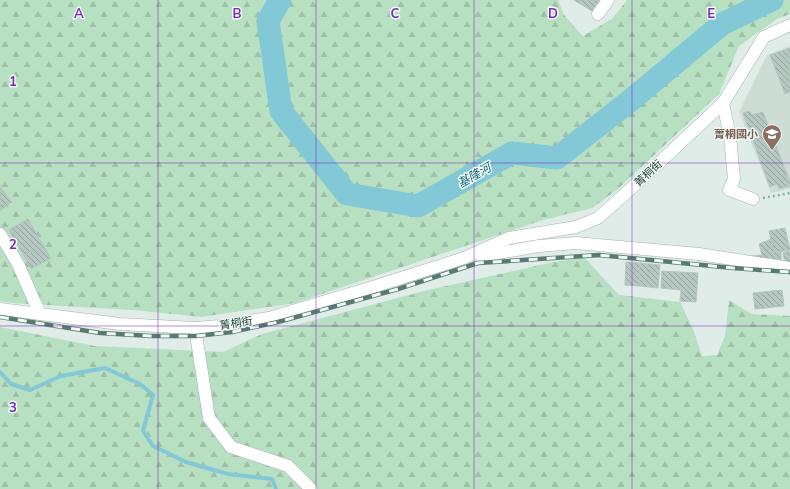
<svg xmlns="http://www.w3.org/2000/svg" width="790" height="489" viewBox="0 0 790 489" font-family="Mulish,'Noto Sans TC',sans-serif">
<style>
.built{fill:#cedcd6}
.forest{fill:url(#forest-firs)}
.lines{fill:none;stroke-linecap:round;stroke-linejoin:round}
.stream{stroke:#83c8d6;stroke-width:4}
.river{stroke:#83c8d6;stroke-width:23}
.building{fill:url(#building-back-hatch);stroke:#b2c6be}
.minor-casing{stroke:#a2b4ae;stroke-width:13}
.path{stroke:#7eb3a3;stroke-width:2.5;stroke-dasharray:2 3;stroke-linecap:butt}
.minor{stroke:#fff;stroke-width:12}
.rail-casing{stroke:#597a72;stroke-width:4.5}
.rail{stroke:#f1f9f5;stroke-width:3;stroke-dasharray:9;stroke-linecap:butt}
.grid{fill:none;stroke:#7b2cbf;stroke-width:1;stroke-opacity:0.55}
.labels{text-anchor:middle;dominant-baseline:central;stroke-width:3;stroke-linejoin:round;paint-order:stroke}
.education-label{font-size:11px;font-weight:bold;fill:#785e54;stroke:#f1f9f5;text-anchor:end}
.street-label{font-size:11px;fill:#1f3e36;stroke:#f1f9f5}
.water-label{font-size:12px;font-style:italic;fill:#146c7f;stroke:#f1f9f5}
.grid-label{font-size:13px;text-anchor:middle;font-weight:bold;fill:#7b2cbf;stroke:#f1f9f5;stroke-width:3;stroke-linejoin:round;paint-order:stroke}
</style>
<defs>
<pattern id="forest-firs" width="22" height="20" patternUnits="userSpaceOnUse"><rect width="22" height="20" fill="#b7dfc2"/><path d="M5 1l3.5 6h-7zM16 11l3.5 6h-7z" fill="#9dc0a7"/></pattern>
<pattern id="building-back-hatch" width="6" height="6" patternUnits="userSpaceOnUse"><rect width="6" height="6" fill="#b5c7c0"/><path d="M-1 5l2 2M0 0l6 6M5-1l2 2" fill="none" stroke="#93a39d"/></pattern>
</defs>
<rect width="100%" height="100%" fill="#e0ece7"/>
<polygon class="built" points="790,46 790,189 771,193 739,112 767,55"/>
<g class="forest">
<polygon points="0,0 558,0 564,15 583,36 613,18 627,0 790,0 790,14 777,19 739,46 719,94 618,189 592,208 543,220 295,303 202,317 132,310 13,303 0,301"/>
<polygon points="584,257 619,295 680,302 693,329 702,356 717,355 725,336 729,300 752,314 790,316 790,489 0,489 0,327 95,346 223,352 262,334 428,290 549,263"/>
</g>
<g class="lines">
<polyline class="stream" points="0,372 11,384 30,390 61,376 105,368 140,384 153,395 143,431 153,446 186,462 228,474 272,479 276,489"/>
<polyline class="river" points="280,0 268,21 281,111 347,194 418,206 512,153 557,158 631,100 722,24 772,0"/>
</g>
<g class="building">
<polygon points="574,0 603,0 595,13"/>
<polygon points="790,48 790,92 785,94 770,55"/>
<polygon points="749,111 752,115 763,112 790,182 790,186 779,189 777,184 770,187 743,113"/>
<polygon points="0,187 12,202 0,211"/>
<polygon points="28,219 43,245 24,256 9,230"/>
<polygon points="785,228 790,250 774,253 769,231"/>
<polygon points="771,239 774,253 781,251 781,263 752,260 752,256 762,255 759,244"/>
<polygon points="43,245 51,258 31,269 24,256"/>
<polygon points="790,251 790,264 785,265 783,253"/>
<polygon points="626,262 640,263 639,286 625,285"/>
<polygon points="640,263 660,265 658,288 639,286"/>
<polygon points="662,271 698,273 696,302 680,301 681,290 661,288"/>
<polygon points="782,290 784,306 755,309 753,293"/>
</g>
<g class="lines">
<defs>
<g id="minor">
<polyline points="598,14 608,0"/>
<polyline points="723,103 730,137 734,179 729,190 753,199"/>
<polyline points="0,234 18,264 40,314"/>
<polyline points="481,256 539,246 576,243 699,254 790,268"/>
<polyline points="0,309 120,324 195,328 220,326 269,318 373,287 464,258 509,238 576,227 598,218 645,176 723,103 764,37 790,25"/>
<polyline points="195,328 209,418 231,447 288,466 311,489"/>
</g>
</defs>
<use href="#minor" class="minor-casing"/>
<polyline class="path" points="763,198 790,193"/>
<use href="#minor" class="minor"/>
<defs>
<polyline id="rail" points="0,317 100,333 151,336 196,336 232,332 278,322 398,289 478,263 599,255 733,268 790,272"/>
</defs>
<use href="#rail" class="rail-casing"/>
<use href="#rail" class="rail"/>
</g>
<path class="grid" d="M158,0V489M316,0V489M474,0V489M632,0V489M0,163H790M0,326H790"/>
<defs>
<symbol id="school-pin" viewBox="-11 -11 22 30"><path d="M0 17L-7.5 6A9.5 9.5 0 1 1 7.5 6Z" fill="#8d6e63" stroke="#f1f9f5"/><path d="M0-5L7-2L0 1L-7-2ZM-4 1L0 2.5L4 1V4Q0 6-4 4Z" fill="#fff"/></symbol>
</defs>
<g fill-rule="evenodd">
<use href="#school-pin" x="761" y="123" width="22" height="30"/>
</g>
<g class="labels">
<g class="education-label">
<text x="758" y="134">菁桐國小</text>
</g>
<g class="street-label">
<text transform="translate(648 173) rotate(-43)">菁桐街</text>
<text transform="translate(236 323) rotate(-9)">菁桐街</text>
</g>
<g class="water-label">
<text transform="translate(474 175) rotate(-30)">基隆河</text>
</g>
</g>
<g class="grid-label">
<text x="79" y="18">A</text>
<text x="237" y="18">B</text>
<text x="395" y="18">C</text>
<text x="553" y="18">D</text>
<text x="711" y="18">E</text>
<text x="13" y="86">1</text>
<text x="13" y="249">2</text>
<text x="13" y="412">3</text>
</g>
</svg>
